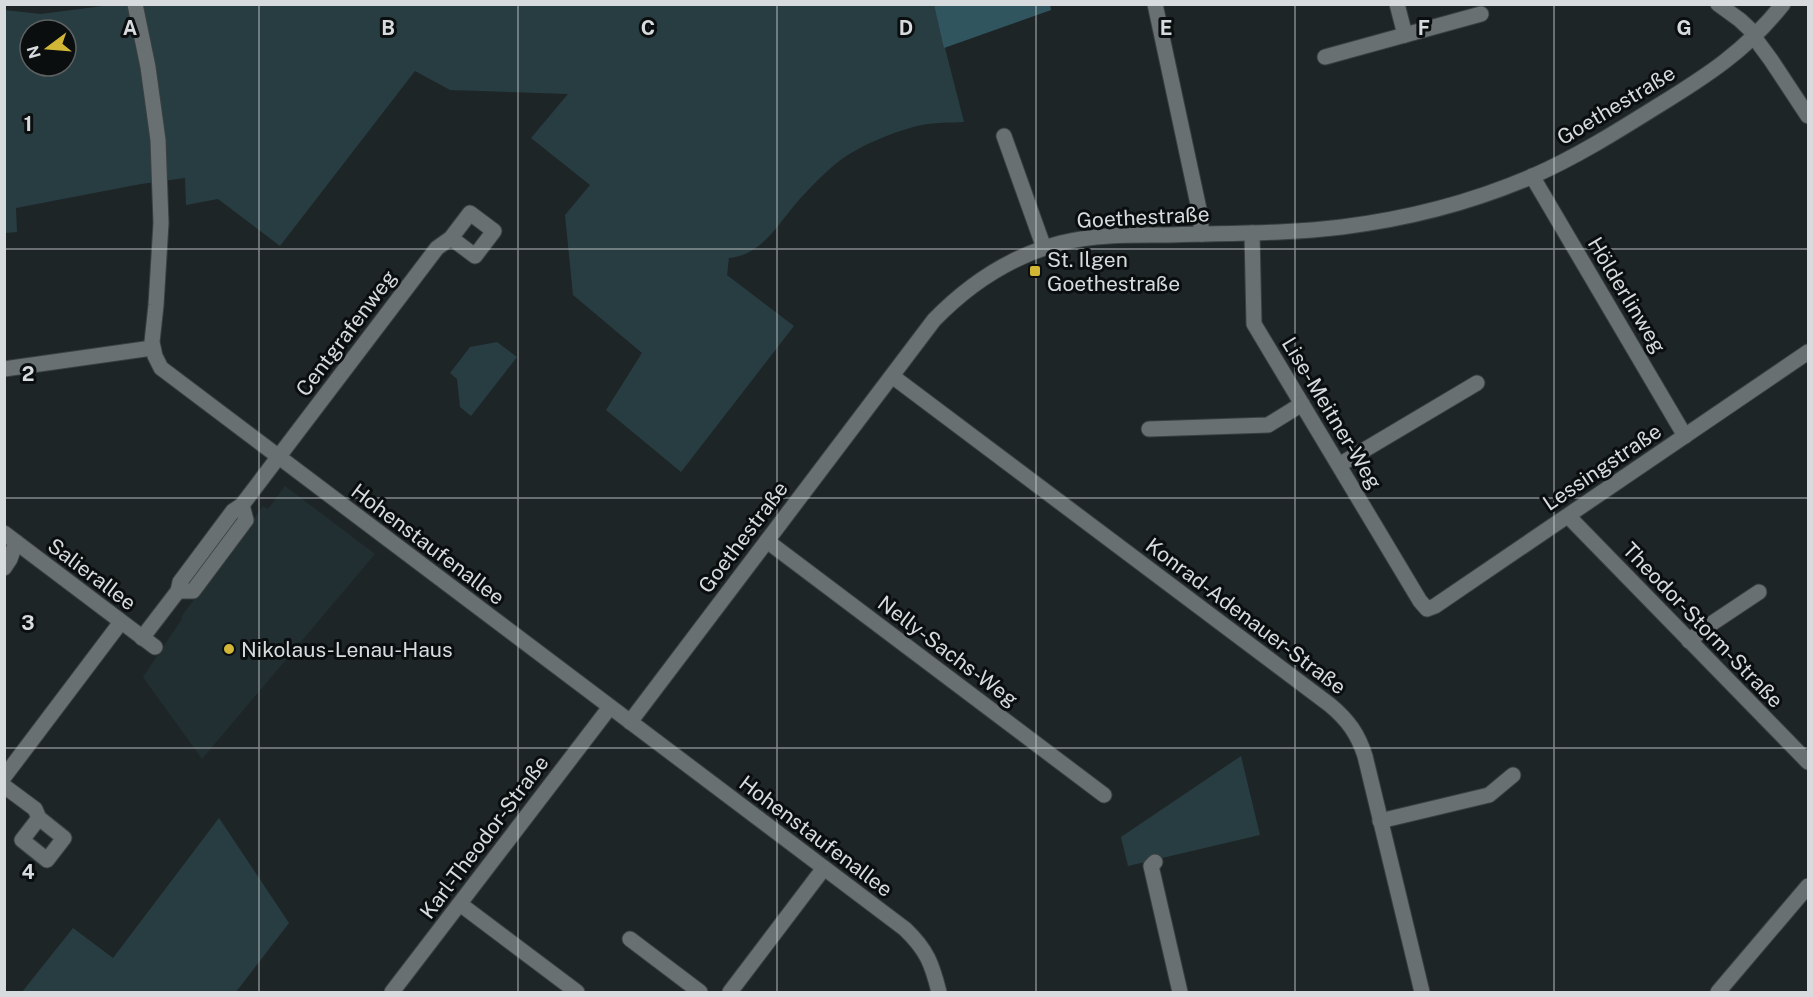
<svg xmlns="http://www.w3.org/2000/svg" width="1813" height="997" viewBox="0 0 1813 997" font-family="'Public Sans',sans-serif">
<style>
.built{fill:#212f33}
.green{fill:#283d42;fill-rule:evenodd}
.forest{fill:#31555e}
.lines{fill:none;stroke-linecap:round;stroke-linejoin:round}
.minor-casing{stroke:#3a4041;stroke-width:17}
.minor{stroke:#687072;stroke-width:15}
.grid{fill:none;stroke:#d7dbdd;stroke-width:1.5;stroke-opacity:0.55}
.poi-dot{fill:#d2b736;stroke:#0b0e0f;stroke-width:2}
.labels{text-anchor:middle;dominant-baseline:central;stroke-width:6;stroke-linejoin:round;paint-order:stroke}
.street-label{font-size:21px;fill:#d7dbdd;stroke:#0b0e0f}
.poi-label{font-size:21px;fill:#d7dbdd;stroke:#0b0e0f;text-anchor:start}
.grid-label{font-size:20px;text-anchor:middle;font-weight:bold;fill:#d7dbdd;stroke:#0b0e0f;stroke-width:6;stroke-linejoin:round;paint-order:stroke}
</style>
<rect width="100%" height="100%" fill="#1e2527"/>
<polygon class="built" points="285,486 375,554 202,759 143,677 182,619 181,617 263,506 268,509"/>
<g class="green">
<path d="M118,4L934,5L964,122C950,123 936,122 922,125C897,130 858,146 838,162C824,173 810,188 798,201C778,224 762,255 729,258L727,275L794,326L681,472L606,410L642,353L573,295L565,215L590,185L531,138L568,94L450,90L415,71L280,246L218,199L186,205L185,178L141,184L16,208L17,232L5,233L4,10L41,14ZM30,30H66V66H30Z"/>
<polygon points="497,342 517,357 471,416 460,407 457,379 450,373 470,347"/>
<polygon points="1241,756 1260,835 1128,866 1121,837"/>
<polygon points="219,818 289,923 236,992 22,992 73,928 113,958"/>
</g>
<polygon class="forest" points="1050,4 1051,10 944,48 934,5"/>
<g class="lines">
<defs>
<g id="minor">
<path d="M135,4L148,67L158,140L161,223L156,305L152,342L155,356L161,368L905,929C927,950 932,964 939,992"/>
<polyline points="1155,4 1199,209 1202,234"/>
<polyline points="1397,4 1405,35"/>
<polyline points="1718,4 1740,20 1756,35"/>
<polyline points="1754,37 1771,60 1808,116"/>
<polyline points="1325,57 1481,14"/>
<polyline points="1004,136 1044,248"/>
<polyline points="1532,176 1685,436"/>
<polyline points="1252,233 1254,324 1420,601 1427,609 1435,606 1808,352"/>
<polyline points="4,369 152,348"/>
<path d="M892,376L1330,705C1348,720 1358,734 1365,756L1422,992"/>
<polyline points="1149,429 1268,425 1302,404"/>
<polyline points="1339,465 1477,383"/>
<polyline points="1568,516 1808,762"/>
<polyline points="4,533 155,647"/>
<polyline points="767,541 1104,795"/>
<polyline points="4,568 10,559 16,542"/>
<polyline points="178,591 193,591 246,520 242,505"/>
<polyline points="142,638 178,591 180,582 233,511 242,505 437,248 451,238 470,213 494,231 475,256 451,238"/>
<polyline points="1689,641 1705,628 1759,592"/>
<path d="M630,722L934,320C969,284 1011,256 1061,243C1096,234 1132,235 1168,235C1226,233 1285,234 1342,227C1406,219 1473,202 1533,176C1576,157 1616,132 1656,107C1705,77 1746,51 1783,4"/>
<polyline points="4,777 121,622"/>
<polyline points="4,786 35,809 39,818 64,838 47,860 22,840 39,818"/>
<polyline points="1380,821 1489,795 1513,775"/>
<polyline points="1155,862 1151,866 1180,992"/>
<polyline points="460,904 577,992"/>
<polyline points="630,939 700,992"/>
<polyline points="392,992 610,707"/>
<polyline points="730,992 824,868"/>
<polyline points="1718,992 1808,886"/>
</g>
</defs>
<use href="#minor" class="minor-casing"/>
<use href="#minor" class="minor"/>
</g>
<path class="grid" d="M259,4V992M518,4V992M777,4V992M1036,4V992M1295,4V992M1554,4V992M4,249H1808M4,498H1808M4,748H1808"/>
<g class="poi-dot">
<rect x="1029" y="265" width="12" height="12" rx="3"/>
<circle cx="229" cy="649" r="6"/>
</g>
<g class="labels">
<g class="street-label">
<text transform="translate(1616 105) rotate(-31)">Goethestraße</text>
<text transform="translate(1143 217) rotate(-3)">Goethestraße</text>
<text transform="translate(1627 295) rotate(59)">Hölderlinweg</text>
<text transform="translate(346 333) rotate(-53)">Centgrafenweg</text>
<text transform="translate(1332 413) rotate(59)">Lise-Meitner-Weg</text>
<text transform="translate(1602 467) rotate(-34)">Lessingstraße</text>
<text transform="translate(743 537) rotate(-53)">Goethestraße</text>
<text transform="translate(428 544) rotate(37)">Hohenstaufenallee</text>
<text transform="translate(92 574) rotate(37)">Salierallee</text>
<text transform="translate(1246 616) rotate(37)">Konrad-Adenauer-Straße</text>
<text transform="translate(1703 625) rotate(46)">Theodor-Storm-Straße</text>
<text transform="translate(948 651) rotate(37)">Nelly-Sachs-Weg</text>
<text transform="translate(816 836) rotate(37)">Hohenstaufenallee</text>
<text transform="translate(484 837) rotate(-53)">Karl-Theodor-Straße</text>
</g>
<g class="poi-label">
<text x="1047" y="259">St. Ilgen<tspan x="1047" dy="24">Goethestraße</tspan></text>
<text x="241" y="649">Nikolaus-Lenau-Haus</text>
</g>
</g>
<g class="grid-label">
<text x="130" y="35">A</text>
<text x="388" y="35">B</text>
<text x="648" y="35">C</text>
<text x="906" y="35">D</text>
<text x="1166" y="35">E</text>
<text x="1424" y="35">F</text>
<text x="1684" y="35">G</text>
<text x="28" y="131">1</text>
<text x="28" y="381">2</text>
<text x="28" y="630">3</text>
<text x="28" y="879">4</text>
</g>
<rect width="1813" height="997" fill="none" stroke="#d7dbdd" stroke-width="12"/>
<g transform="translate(48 48) rotate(254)"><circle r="28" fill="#0b0e0f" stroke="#5d6061" stroke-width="1.5"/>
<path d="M0-4.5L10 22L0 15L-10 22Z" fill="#d2b736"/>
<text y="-9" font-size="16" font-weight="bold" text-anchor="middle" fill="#d7dbdd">N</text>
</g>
</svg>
